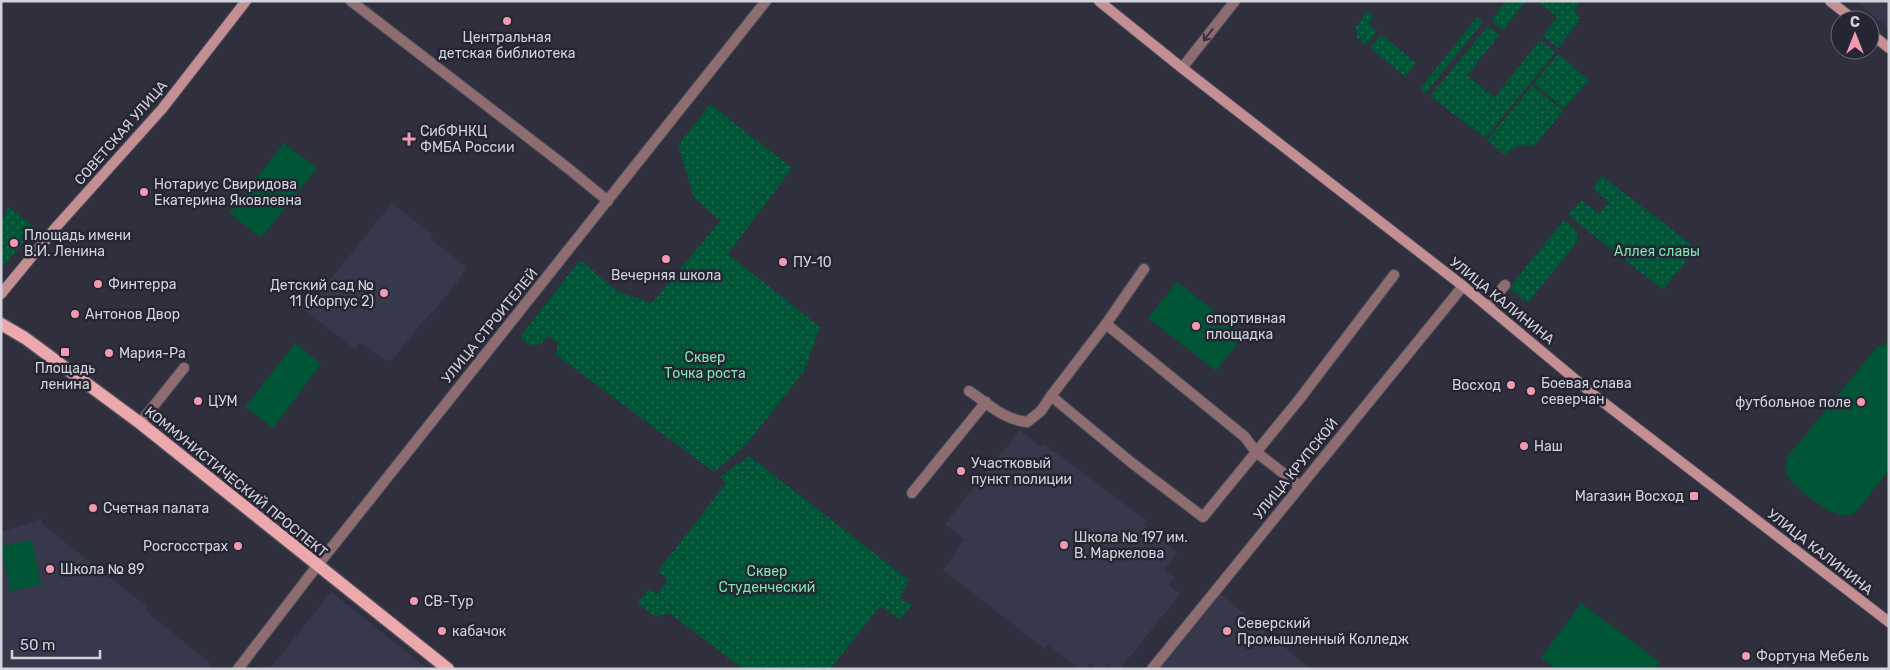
<svg xmlns="http://www.w3.org/2000/svg" width="1890" height="670" viewBox="0 0 1890 670" font-family="Rubik,sans-serif">
<style>
.built{fill:#38384c}
.grass{fill:url(#grass-dots)}
.pitch{fill:#005537}
.lines{fill:none;stroke-linecap:round;stroke-linejoin:round}
.street-casing{stroke:#4c4c59;stroke-width:12}
.secondary-casing{stroke:#4c4c59;stroke-width:12}
.primary-casing{stroke:#4c4c59;stroke-width:15}
.street{stroke:#8e6d70;stroke-width:10}
.secondary{stroke:#c38f93;stroke-width:10}
.primary{stroke:#eba9ae;stroke-width:12}
.oneway{stroke:#3a333f}
.poi-dot{fill:#f19ab1;stroke:#252533;stroke-width:2}
.labels{text-anchor:middle;dominant-baseline:central;stroke-width:5;stroke-linejoin:round;paint-order:stroke}
.poi-label{font-size:14px;fill:#d2d2db;stroke:#252533;text-anchor:start}
.street-label{font-size:14px;fill:#d2d2db;stroke:#252533}
.park-label{font-size:14px;fill:#7ce5b2;stroke:#252533}
</style>
<defs>
<pattern id="grass-dots" width="8" height="8" patternUnits="userSpaceOnUse" patternTransform="scale(1.25)"><rect width="8" height="8" fill="#005537"/><path d="M2 2h.1M6 6h.1" fill="none" stroke="#246d53" stroke-width="1.8" stroke-linecap="round"/></pattern>
</defs>
<rect width="100%" height="100%" fill="#2f2f3d"/>
<g class="built">
<polygon points="1856,1 1889,1 1889,28"/>
<polygon points="392,203 433,235 431,239 466,267 462,273 463,275 432,313 431,312 391,361 383,359 360,343 355,349 305,311"/>
<polygon points="1020,430 1041,447 1044,444 1147,521 1144,525 1177,552 1165,569 1175,578 1169,585 1180,594 1120,669 1113,669 1107,664 1104,669 1097,669 1090,663 1086,669 1078,669 1049,645 1045,649 943,570 964,539 945,524"/>
<polygon points="42,519 43,525 146,606 147,612 211,664 208,669 1,669 1,532"/>
<polygon points="331,592 428,669 270,669"/>
<polygon points="1220,593 1310,669 1159,669"/>
</g>
<g class="grass">
<polygon points="1506,1 1526,1 1503,30 1494,23 1493,18"/>
<polygon points="1538,1 1580,1 1574,10 1579,17 1578,23 1558,48 1543,36 1557,17"/>
<polygon points="1367,11 1374,16 1369,24 1377,31 1366,45 1357,38 1356,27"/>
<polygon points="1477,17 1483,22 1425,94 1420,89"/>
<polygon points="1486,28 1491,28 1499,35 1467,76 1495,97 1540,40 1556,52 1485,138 1430,96"/>
<polygon points="1381,34 1416,63 1405,77 1370,48"/>
<polygon points="1558,54 1589,80 1564,109 1534,83"/>
<path d="M1532,85L1563,111L1533,147C1521,144 1514,145 1506,155L1487,140Z"/>
<polygon points="710,104 792,168 728,254 820,327 804,371 747,444 714,472 556,355 558,343 548,336 542,343 531,346 520,337 580,260 619,292 652,303 720,221 694,198 678,145"/>
<polygon points="1602,176 1696,248 1663,290 1568,215 1581,200 1599,214 1609,202 1592,188"/>
<polygon points="8,207 35,227 5,265 1,263 1,224"/>
<polygon points="1564,220 1577,232 1577,242 1528,303 1509,288"/>
<polygon points="749,456 909,580 899,598 912,605 900,619 880,606 830,669 743,669 669,613 656,617 637,603 649,589 657,594 668,580 658,571 726,483 720,477"/>
</g>
<g class="pitch">
<polygon points="284,143 317,168 261,238 229,213"/>
<polygon points="1177,282 1244,334 1216,371 1148,318"/>
<polygon points="295,343 321,364 273,428 245,407"/>
<path d="M1889,343V470L1855,513C1850,515 1846,516 1840,515C1827,512 1793,487 1787,475C1785,468 1785,463 1788,456L1877,347Z"/>
<polygon points="32,540 41,585 10,591 1,546"/>
<polygon points="1581,603 1660,662 1655,669 1557,669 1541,658"/>
</g>
<g class="lines">
<defs>
<g id="street">
<polyline points="351,1 569,169 608,201"/>
<polyline points="1182,68 1235,1"/>
<polyline points="1144,269 1106,324 1245,437 1256,452 1300,486"/>
<polyline points="1488,306 1505,285"/>
<polyline points="1106,324 1051,396 1132,463 1203,517 1298,401 1394,275"/>
<path d="M969,391C989,404 1002,419 1027,422L1041,411L1051,396"/>
<polyline points="140,423 184,368"/>
<polyline points="912,493 986,402"/>
<polyline points="238,669 317,566 766,1"/>
<polyline points="1152,669 1463,286"/>
</g>
<g id="secondary">
<polyline points="1099,1 1182,68 1463,286 1599,399 1889,622"/>
<polyline points="1830,1 1854,20"/>
<polyline points="1870,33 1889,48"/>
<polyline points="1,294 57,226 162,109 246,1"/>
</g>
<polyline id="primary" points="1,324 25,338 140,423 448,669"/>
</defs>
<use href="#street" class="street-casing"/>
<use href="#secondary" class="secondary-casing"/>
<use href="#primary" class="primary-casing"/>
<use href="#street" class="street"/>
<use href="#secondary" class="secondary"/>
<use href="#primary" class="primary"/>
</g>
<defs><path id="oneway-shaft" d="M-6 0H5M1.5-3L5.5 0L1.5 3" fill="none" stroke-width="1.6" stroke-linecap="round" stroke-linejoin="round" transform="scale(1.25)"/></defs>
<use class="oneway" href="#oneway-shaft" transform="translate(1208 35) rotate(128)"/>
<g class="poi-dot">
<circle cx="507" cy="21" r="5"/>
<path d="M406.5 131.5h5v5h5v5h-5v5h-5v-5h-5v-5h5z"/>
<circle cx="144" cy="192" r="5"/>
<circle cx="14" cy="243" r="5"/>
<circle cx="666" cy="259" r="5"/>
<circle cx="783" cy="262" r="5"/>
<circle cx="98" cy="284" r="5"/>
<circle cx="384" cy="293" r="5"/>
<circle cx="75" cy="314" r="5"/>
<circle cx="1196" cy="326" r="5"/>
<rect x="60" y="347" width="10" height="10" rx="2.5"/>
<circle cx="109" cy="353" r="5"/>
<circle cx="1511" cy="385" r="5"/>
<circle cx="1531" cy="391" r="5"/>
<circle cx="198" cy="401" r="5"/>
<circle cx="1861" cy="402" r="5"/>
<circle cx="1524" cy="446" r="5"/>
<circle cx="961" cy="471" r="5"/>
<rect x="1689" y="491" width="10" height="10" rx="2.5"/>
<circle cx="93" cy="508" r="5"/>
<circle cx="1064" cy="545" r="5"/>
<circle cx="238" cy="546" r="5"/>
<circle cx="50" cy="569" r="5"/>
<circle cx="414" cy="601" r="5"/>
<circle cx="442" cy="631" r="5"/>
<circle cx="1227" cy="631" r="5"/>
<circle cx="1746" cy="656" r="5"/>
</g>
<g class="labels">
<g class="poi-label">
<text x="507" y="37" text-anchor="middle">Центральная<tspan x="507" dy="16">детская библиотека</tspan></text>
<text x="420" y="131">СибФНКЦ<tspan x="420" dy="16">ФМБА России</tspan></text>
<text x="154" y="184">Нотариус Свиридова<tspan x="154" dy="16">Екатерина Яковлевна</tspan></text>
<text x="24" y="235">Площадь имени<tspan x="24" dy="16">В.И. Ленина</tspan></text>
<text x="793" y="262">ПУ-10</text>
<text x="666" y="275" text-anchor="middle">Вечерняя школа</text>
<text x="108" y="284">Финтерра</text>
<text x="374" y="285" text-anchor="end">Детский сад №<tspan x="374" dy="16">11 (Корпус 2)</tspan></text>
<text x="85" y="314">Антонов Двор</text>
<text x="1206" y="318">спортивная<tspan x="1206" dy="16">площадка</tspan></text>
<text x="119" y="353">Мария-Ра</text>
<text x="65" y="368" text-anchor="middle">Площадь<tspan x="65" dy="16">ленина</tspan></text>
<text x="1541" y="383">Боевая слава<tspan x="1541" dy="16">северчан</tspan></text>
<text x="1501" y="385" text-anchor="end">Восход</text>
<text x="208" y="401">ЦУМ</text>
<text x="1851" y="402" text-anchor="end">футбольное поле</text>
<text x="1534" y="446">Наш</text>
<text x="971" y="463">Участковый<tspan x="971" dy="16">пункт полиции</tspan></text>
<text x="1684" y="496" text-anchor="end">Магазин Восход</text>
<text x="103" y="508">Счетная палата</text>
<text x="1074" y="537">Школа № 197 им.<tspan x="1074" dy="16">В. Маркелова</tspan></text>
<text x="228" y="546" text-anchor="end">Росгосстрах</text>
<text x="60" y="569">Школа № 89</text>
<text x="424" y="601">СВ-Тур</text>
<text x="1237" y="623">Северский<tspan x="1237" dy="16">Промышленный Колледж</tspan></text>
<text x="452" y="631">кабачок</text>
<text x="1756" y="656">Фортуна Мебель</text>
</g>
<g class="street-label">
<text transform="translate(121 133) rotate(-49)">СОВЕТСКАЯ УЛИЦА</text>
<text transform="translate(1502 301) rotate(39)">УЛИЦА КАЛИНИНА</text>
<text transform="translate(490 326) rotate(-51)">УЛИЦА СТРОИТЕЛЕЙ</text>
<text transform="translate(1296 469) rotate(-51)">УЛИЦА КРУПСКОЙ</text>
<text transform="translate(236 482) rotate(39)">КОММУНИСТИЧЕСКИЙ ПРОСПЕКТ</text>
<text transform="translate(1820 552) rotate(38)">УЛИЦА КАЛИНИНА</text>
</g>
<g class="park-label">
<text x="1657" y="251">Аллея славы</text>
<text x="705" y="357">Сквер<tspan x="705" dy="16">Точка роста</tspan></text>
<text x="767" y="571">Сквер<tspan x="767" dy="16">Студенческий</tspan></text>
</g>
</g>
<rect width="1890" height="670" fill="none" stroke="#d2d2db" stroke-width="5"/>
<g transform="translate(1855 35)"><circle r="24" fill="#252533" stroke="#6a6a76"/>
<path d="M0-4L9 19L0 12L-9 19Z" fill="#f19ab1"/>
<text y="-8" font-size="14" font-weight="bold" text-anchor="middle" fill="#d2d2db">С</text>
</g>
<path d="M12 650v8h88v-8" fill="none" stroke="#d2d2db" stroke-width="2.5"/>
<text x="20" y="650" font-size="15" fill="#d2d2db" stroke="#252533" stroke-width="4" paint-order="stroke">50 m</text>
</svg>
